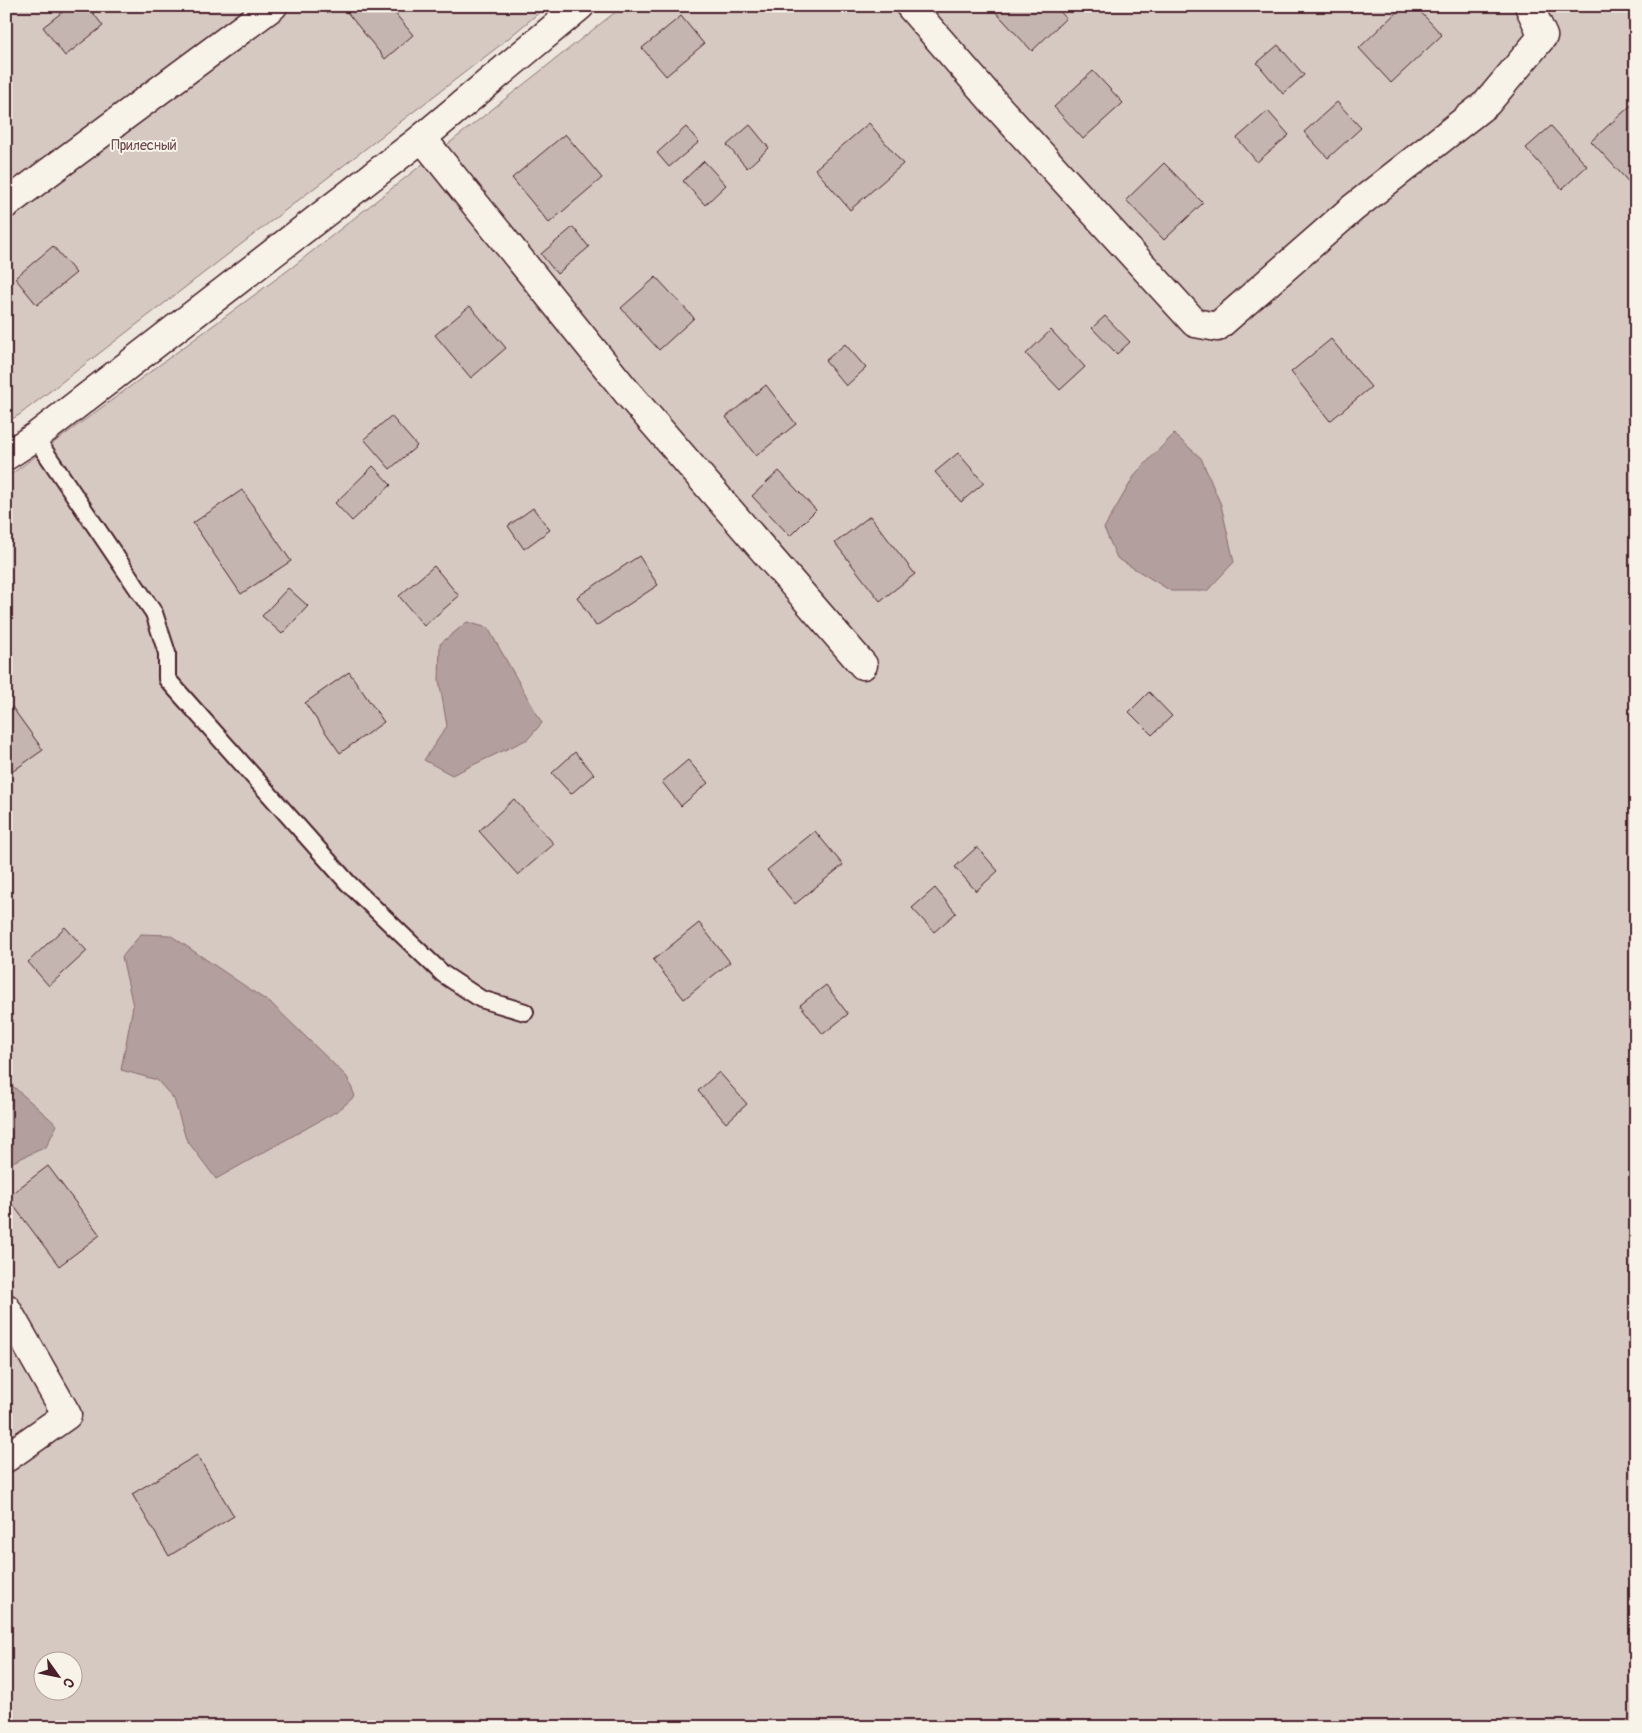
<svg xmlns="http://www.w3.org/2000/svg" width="1642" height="1733" viewBox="0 0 1642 1733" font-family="Pangolin,sans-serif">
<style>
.green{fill:#d5c9c2;stroke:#907476;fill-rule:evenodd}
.water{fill:#b39f9d;stroke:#896c6f}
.building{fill:#c4b5b0;stroke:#4a1f2b}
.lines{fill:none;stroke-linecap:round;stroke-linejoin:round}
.service-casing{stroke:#4a1f2b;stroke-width:20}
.minor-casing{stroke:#4a1f2b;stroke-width:31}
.tertiary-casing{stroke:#4a1f2b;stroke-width:31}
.service{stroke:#f7f3e8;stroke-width:16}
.minor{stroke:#f7f3e8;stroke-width:28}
.tertiary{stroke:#f7f3e8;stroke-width:28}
.labels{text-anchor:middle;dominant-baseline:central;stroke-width:4;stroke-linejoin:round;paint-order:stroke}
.park-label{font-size:14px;fill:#6d4a51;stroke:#f7f3e8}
</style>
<rect width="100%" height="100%" fill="#ece6dd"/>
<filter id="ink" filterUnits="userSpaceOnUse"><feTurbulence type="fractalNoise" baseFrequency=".02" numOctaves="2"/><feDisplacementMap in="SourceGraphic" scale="10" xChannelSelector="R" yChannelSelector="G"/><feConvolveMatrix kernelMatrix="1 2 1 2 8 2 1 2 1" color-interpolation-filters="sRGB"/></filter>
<g filter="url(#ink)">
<g class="green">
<polygon points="6,6 547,6 499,46 19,415 6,422"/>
<path d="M623,6H1636V1727H6V478L291,268ZM42,1660H72V1690H42Z"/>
</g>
<g class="water">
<polygon points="1174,434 1201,458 1221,505 1234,562 1207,591 1171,591 1117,558 1104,528 1136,473"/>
<polygon points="467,622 488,628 542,723 528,739 452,775 424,760 447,726 439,680 440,644"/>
<polygon points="141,934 170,935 273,1005 347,1077 355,1096 339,1110 216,1179 186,1139 174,1099 157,1080 121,1070 133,1006 122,957"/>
<polygon points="6,1080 57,1125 46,1147 6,1165"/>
</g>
<g class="building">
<polygon points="70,6 88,6 103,26 65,56 43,27"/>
<polygon points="342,6 389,6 413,35 385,59"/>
<polygon points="990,6 1055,6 1066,18 1032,51"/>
<polygon points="1403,6 1415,6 1442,35 1391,83 1359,48"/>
<polygon points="681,16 704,44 666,76 642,48"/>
<polygon points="1278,45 1304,75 1283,94 1257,63"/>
<polygon points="1093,71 1123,103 1083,139 1054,107"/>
<polygon points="1636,101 1636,190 1591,141"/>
<polygon points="1337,102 1361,128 1328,158 1304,132"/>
<polygon points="1268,111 1289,135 1257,162 1237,138"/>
<polygon points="869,123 903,164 850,210 815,169"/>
<polygon points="750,125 769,148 747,168 727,145"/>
<polygon points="1551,126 1587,166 1562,189 1526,148"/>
<polygon points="686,127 699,142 669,167 657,153"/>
<polygon points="565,134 602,178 549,223 512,178"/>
<polygon points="704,161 726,185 705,205 683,181"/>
<polygon points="1164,163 1203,203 1164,240 1126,200"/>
<polygon points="573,227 589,247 557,274 541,254"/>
<polygon points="53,246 76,273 37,305 15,278"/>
<polygon points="656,277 694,318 659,350 621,308"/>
<polygon points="470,306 506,348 471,378 435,335"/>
<polygon points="1105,316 1130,342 1117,354 1092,328"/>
<polygon points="1051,330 1085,367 1060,390 1026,354"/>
<polygon points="1331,339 1371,387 1330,421 1291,372"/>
<polygon points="845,344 866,368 846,386 825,361"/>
<polygon points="766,385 796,424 756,456 726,417"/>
<polygon points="391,416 417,446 390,469 364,439"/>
<polygon points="958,453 984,483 961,502 935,472"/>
<polygon points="373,466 391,485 352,521 335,503"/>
<polygon points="779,471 816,510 790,536 752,496"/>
<polygon points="242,490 291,561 241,594 193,523"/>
<polygon points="533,508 550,530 524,549 508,526"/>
<polygon points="870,516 915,574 880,601 835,543"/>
<polygon points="639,556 658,585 596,626 577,597"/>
<polygon points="434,566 459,596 424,626 399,596"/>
<polygon points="288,588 308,606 282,634 262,616"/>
<polygon points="349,672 384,722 340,753 305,703"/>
<polygon points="1149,692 1172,716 1152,735 1129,712"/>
<polygon points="12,707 43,750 6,776 6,711"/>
<polygon points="575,752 594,774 571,794 552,773"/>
<polygon points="688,760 708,783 681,806 662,782"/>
<polygon points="514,799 554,844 518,875 479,831"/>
<polygon points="815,831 843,865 795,904 767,870"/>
<polygon points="977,847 998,871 976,891 955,867"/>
<polygon points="935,888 956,913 934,932 912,908"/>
<polygon points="699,923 730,962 684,999 653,960"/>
<polygon points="65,927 87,951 49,986 28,962"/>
<polygon points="826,985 848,1014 823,1034 800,1005"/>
<polygon points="719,1072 747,1104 726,1123 698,1091"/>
<polygon points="48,1166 100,1235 59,1266 7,1197"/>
<polygon points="197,1455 234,1516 169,1556 132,1494"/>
</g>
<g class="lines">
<defs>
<polyline id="service" points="35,437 154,613 167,653 167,679 348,883 443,974 481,999 525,1012"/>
<g id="minor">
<polyline points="910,6 996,105 1195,323 1217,327 1353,208 1487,103 1543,36 1529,6"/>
<polyline points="422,138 626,391 863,665"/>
<polyline points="6,204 273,6"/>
<polyline points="6,1308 67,1415 6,1458"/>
</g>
<polyline id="tertiary" points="6,456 35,437 422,138 580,6"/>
</defs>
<use href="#service" class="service-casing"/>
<use href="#minor" class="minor-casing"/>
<use href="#tertiary" class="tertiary-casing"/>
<use href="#service" class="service"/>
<use href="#minor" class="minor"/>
<use href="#tertiary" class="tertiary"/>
</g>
</g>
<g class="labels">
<g class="park-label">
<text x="144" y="145">Прилесный</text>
</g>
</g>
<rect width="1642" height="1733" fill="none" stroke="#f7f3e8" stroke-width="25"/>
<rect x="12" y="12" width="1617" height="1708" fill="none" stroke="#4a1f2b" stroke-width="2" filter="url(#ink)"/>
<g transform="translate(58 1676) rotate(123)"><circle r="24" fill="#f7f3e8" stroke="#b29e9c"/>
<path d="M0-4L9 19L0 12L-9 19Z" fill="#4a1f2b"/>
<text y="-8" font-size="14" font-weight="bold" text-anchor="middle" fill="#4a1f2b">С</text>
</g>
</svg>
